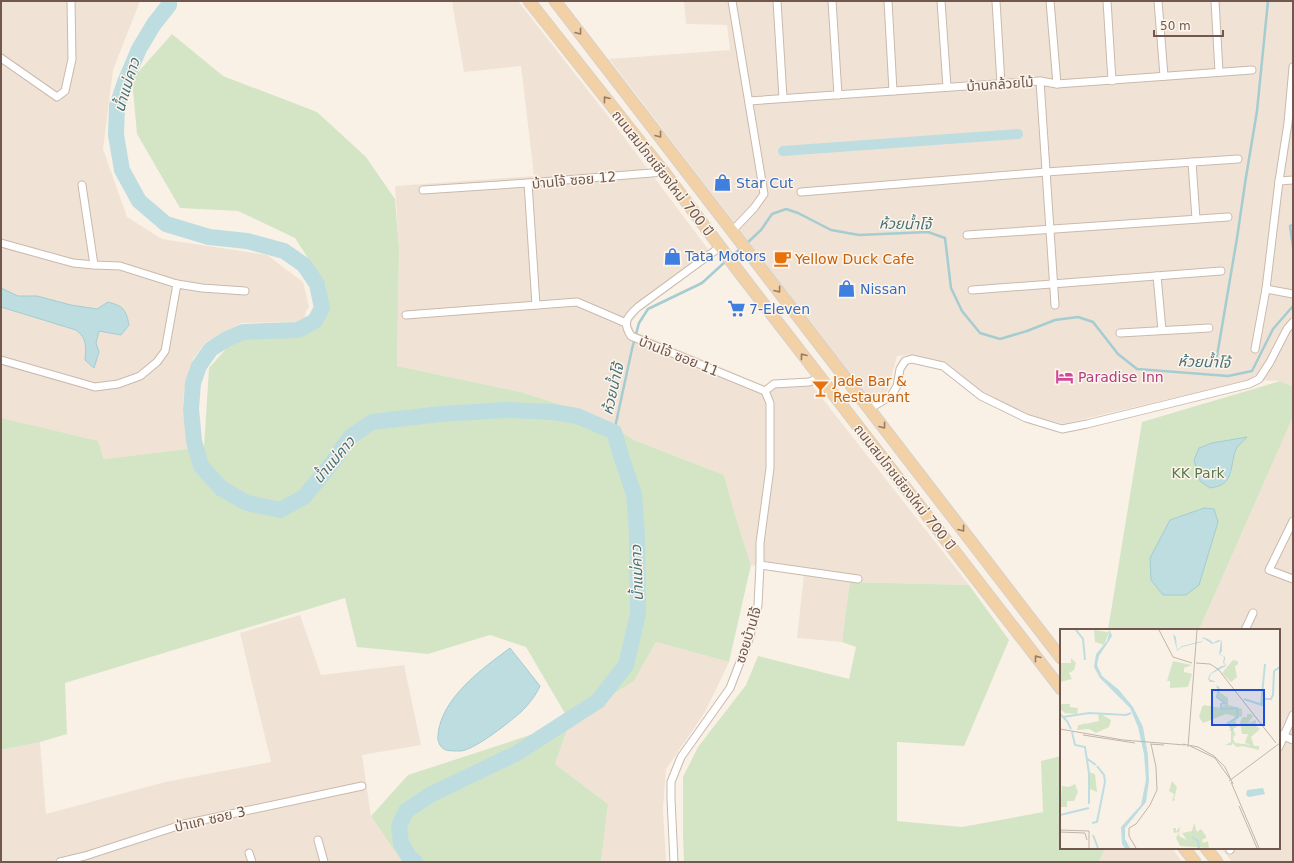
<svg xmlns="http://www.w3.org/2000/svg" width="1294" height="863" viewBox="0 0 1294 863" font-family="'DejaVu Sans','Noto Sans Thai',sans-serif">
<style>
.residential{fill:#f0e3d5}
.green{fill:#d4e5c6}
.water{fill:#bddde1;stroke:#a4ccd1}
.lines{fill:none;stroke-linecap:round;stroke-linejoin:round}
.stream{stroke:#a4ccd1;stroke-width:2.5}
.canal{stroke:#bddde1;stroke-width:10}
.river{stroke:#bddde1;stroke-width:16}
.street-casing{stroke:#cab9ad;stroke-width:9}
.primary-casing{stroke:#d7d0cd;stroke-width:13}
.street{stroke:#fff;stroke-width:7}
.primary{stroke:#f1d1a5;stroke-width:11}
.oneway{stroke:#977c68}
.labels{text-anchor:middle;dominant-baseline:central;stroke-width:3;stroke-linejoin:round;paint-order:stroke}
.street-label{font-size:14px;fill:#70584e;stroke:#fdf5ec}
.shop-label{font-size:14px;fill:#366cbe;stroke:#fdf5ec;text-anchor:start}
.food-label{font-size:14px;fill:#c56008;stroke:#fdf5ec;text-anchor:start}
.hotel-label{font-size:14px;fill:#b23c85;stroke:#fdf5ec;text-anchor:start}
.park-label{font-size:14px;fill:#5a7a4a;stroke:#fdf5ec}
.water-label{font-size:15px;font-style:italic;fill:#47737a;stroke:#fdf5ec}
.inset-river{fill:none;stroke:#bddde1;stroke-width:2}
.inset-road{fill:none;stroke:#c3b4a9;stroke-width:1}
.view{fill:#1d4ed8;fill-opacity:0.15;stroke:#1d4ed8;stroke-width:2}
.inset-edge{fill:none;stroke:#70584e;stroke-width:2}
</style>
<rect width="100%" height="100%" fill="#faf1e6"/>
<g class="residential">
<polygon points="1,1 140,1 113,70 103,149 127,217 162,239 267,255 303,282 309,307 306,311 304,321 298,322 242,323 206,342 193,359 184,392 183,403 190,449 104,459 101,449 1,420"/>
<polygon points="376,1 518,1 608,116 714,257 643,307 631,323 634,331 766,386 811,384 969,585 851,582 842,642 797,638 804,574 751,565 735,515 724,475 634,440 599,417 521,392 397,366 399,249 395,186 534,176 521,66 464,72 452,2 379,2"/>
<polygon points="684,1 1293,1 1293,387 1280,381 1249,380 1063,424 1024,414 983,394 943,363 914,355 897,356 887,393 870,400 609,59 730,50 727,25 686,24"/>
<polygon points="1293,417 1293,862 1232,862 1221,848 1279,848 1279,630 1199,630"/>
<polygon points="300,615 321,675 404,665 421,745 362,755 371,816 402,862 1,862 1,750 40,742 46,814 165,782 271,762 240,633"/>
<polygon points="656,642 729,662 705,712 666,769 663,809 666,862 601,862 608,804 555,764 570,722 634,681"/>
<polygon points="1105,848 1172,848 1182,862 1099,862"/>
</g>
<g class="green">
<polygon points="172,34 223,76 317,112 366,157 395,199 399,249 397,366 521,392 599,417 634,440 724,475 735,515 751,565 729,662 656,642 634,681 570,722 555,764 608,804 601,862 402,862 371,816 408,775 570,722 526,647 490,635 428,654 357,647 345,598 65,683 67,734 40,742 1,750 1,418 98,441 104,459 204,447 209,368 232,342 257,336 301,335 326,316 326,286 295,238 238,211 180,208 137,134 132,79"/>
<polygon points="1280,381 1293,387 1293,417 1199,630 1108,630 1142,422"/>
<polygon points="850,582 969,585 1009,640 964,746 897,742 897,821 962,827 1043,812 1041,761 1061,756 1061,848 1105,848 1099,862 684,862 683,835 683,777 698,747 746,685 758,656 849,679 856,647 842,642"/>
</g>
<g class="water">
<path d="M1,288L18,296H37L71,305L97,309L108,302C123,306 126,309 129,325L121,335L99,331L96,343L99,352L94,368L85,360C86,347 87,338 76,330L1,307Z"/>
<path d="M1247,437C1244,441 1238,445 1236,449C1229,468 1235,485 1210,488L1200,481L1194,460L1199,448L1212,443Z"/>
<polygon points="1204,508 1214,509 1218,522 1199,585 1186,595 1163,595 1151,580 1150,558 1170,520"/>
<path d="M510,648L540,686C536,695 529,704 522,711C511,721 476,749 461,751C457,751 449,751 446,750C440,748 437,741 438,735C441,698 483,668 510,648Z"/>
</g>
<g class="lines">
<g class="stream">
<polyline points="1293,225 1290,226 1293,247"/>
<polyline points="746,244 761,230 772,214 786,209 798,213 831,230 859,235 928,232 945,238 951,288 962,311 980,333 1000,339 1027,331 1055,320 1078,317 1093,322 1118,354 1137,369 1228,376 1252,371 1273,329 1293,306"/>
<polyline points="731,257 741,248"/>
<polyline points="1217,356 1237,238 1246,177 1257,111 1268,1"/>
<polyline points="614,432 632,349 639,323 648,309 702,283 726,261"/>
</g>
<polyline class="canal" points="783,151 1018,134"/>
<polyline class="river" points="169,1 169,5 154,24 139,49 125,82 117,106 116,135 122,170 139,201 166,224 209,237 247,241 284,251 304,265 317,284 322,308 315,321 298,330 243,332 227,339 211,349 199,366 193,383 191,409 194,441 201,466 222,489 247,503 280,510 304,497 332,463 350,437 372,422 441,414 506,410 552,412 577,416 614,432 622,459 634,494 637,533 638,614 626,665 598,701 517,753 430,795 406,811 399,826 401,843 409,857 415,862"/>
<defs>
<g id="street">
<polyline points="732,1 764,194 754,208 733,230"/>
<polyline points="777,1 783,98"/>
<polyline points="832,1 838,95"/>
<polyline points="888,1 893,91"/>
<polyline points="941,1 947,87"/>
<polyline points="996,1 1001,84"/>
<polyline points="1050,1 1057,84"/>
<polyline points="1107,1 1112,81"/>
<polyline points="1158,1 1164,76"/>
<polyline points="1215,1 1219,72"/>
<polyline points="1,58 57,97 65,91 72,59 71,1"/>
<polyline points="1040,81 1055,305"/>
<polyline points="749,101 1040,81 1057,84 1252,70"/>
<polyline points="1192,162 1196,219"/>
<polyline points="1279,181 1293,180"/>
<polyline points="528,183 536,305"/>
<polyline points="82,185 94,265"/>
<polyline points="423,190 528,183 664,172"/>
<polyline points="801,192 1046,172 1238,159"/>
<polyline points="967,235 1228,217"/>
<polyline points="1,243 73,263 94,265 120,266 177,284 202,288 245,291"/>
<path d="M720,247L638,307C627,317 622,322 631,336L765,391"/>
<polyline points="1157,276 1162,330"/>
<polyline points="1266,289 1293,294"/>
<polyline points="972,290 1221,271"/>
<polyline points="406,315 577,302 626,323"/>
<polyline points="1120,333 1209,328"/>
<polyline points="1255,349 1266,289 1279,181 1288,123 1293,67"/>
<polyline points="1,360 95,387 118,384 140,376 157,362 165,351 177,284"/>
<polyline points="765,391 774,384 809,382 820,378"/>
<polyline points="869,409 891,396 897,386 900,369 905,361 912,359 943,366 981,396 1026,418 1062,429 1087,424 1249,384 1259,379 1270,362 1287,329 1293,322"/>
<polyline points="1293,521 1269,570 1293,579"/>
<polyline points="760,565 858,579"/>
<polyline points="1245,630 1253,613"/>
<polyline points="1279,734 1293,740"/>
<polyline points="1279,747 1293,715"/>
<polyline points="318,840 324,862"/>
<polyline points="1230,850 1231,848"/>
<polyline points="249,853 252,862"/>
<polyline points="60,862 85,856 184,824 362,786"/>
<polyline points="674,862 671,799 671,782 681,757 730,688 749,639 758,605 760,565 760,543 770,468 770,403 765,391"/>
</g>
<g id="primary">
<polyline points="529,1 664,172 739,272 1061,689"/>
<polyline points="555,1 1061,658"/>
<polyline points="1184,848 1195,862"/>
<polyline points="1206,848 1217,862"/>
</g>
</defs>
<use href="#street" class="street-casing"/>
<use href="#primary" class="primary-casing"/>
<use href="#street" class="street"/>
<use href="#primary" class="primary"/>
</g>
<defs><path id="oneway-chevron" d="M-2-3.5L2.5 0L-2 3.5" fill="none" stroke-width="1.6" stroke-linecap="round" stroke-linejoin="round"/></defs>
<g class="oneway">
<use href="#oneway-chevron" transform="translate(579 32) rotate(52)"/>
<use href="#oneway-chevron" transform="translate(606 99) rotate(-128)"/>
<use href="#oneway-chevron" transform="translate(659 135) rotate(52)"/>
<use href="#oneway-chevron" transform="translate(778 290) rotate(53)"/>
<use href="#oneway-chevron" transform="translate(803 356) rotate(-128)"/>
<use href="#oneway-chevron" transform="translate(883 426) rotate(53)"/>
<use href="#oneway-chevron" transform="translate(962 529) rotate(53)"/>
<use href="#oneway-chevron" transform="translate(1037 658) rotate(-128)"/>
</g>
<defs>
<symbol id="shop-bare" viewBox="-9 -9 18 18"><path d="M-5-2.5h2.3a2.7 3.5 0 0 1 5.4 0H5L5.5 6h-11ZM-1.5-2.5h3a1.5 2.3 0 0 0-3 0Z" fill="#3f7fe0" stroke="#fdf5ec" stroke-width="2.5" paint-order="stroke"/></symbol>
<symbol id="cafe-bare" viewBox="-9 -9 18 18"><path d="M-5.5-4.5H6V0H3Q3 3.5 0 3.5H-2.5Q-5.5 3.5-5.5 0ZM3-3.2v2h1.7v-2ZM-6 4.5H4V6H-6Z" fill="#e8710a" stroke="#fdf5ec" stroke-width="2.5" paint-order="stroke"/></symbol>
<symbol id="supermarket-bare" viewBox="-9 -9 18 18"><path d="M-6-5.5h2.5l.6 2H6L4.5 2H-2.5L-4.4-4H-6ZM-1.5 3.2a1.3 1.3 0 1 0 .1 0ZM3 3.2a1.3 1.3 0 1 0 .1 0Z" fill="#3f7fe0" stroke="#fdf5ec" stroke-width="2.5" paint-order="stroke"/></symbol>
<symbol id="hotel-bare" viewBox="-9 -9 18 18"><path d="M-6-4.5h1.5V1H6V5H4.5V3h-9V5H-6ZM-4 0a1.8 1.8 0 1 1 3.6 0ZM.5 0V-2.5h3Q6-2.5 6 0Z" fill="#d1479c" stroke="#fdf5ec" stroke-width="2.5" paint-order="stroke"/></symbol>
<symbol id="bar-bare" viewBox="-9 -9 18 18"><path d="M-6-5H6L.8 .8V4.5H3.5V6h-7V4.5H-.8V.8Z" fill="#e8710a" stroke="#fdf5ec" stroke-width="2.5" paint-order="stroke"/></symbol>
</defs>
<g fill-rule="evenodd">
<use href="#shop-bare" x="710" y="170" width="25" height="25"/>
<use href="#shop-bare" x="660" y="244" width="25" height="25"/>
<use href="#cafe-bare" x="770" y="246" width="25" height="25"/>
<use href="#shop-bare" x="834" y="276" width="25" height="25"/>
<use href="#supermarket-bare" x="724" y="296" width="25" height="25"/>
<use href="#hotel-bare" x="1052" y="364" width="25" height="25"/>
<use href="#bar-bare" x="808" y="376" width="25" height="25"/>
</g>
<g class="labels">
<g class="street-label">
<text transform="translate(1000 84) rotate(-4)">บ้านกล้วยไม้</text>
<text transform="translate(663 173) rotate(52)">ถนนสมโภชเชียงใหม่ 700 ปี</text>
<text transform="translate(574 180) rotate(-5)">บ้านโจ้ ซอย 12</text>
<text transform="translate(679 356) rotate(22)">บ้านโจ้ ซอย 11</text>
<text transform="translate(905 487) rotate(52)">ถนนสมโภชเชียงใหม่ 700 ปี</text>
<text transform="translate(748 635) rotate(-73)">ซอยบ้านโจ้</text>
<text transform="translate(210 819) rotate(-13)">ป่าแก ซอย 3</text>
</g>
<g class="shop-label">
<text x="736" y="183">Star Cut</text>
<text x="685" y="256">Tata Motors</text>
<text x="860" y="289">Nissan</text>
<text x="749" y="309">7-Eleven</text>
</g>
<g class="food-label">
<text x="795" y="259">Yellow Duck Cafe</text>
<text x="833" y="381">Jade Bar &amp;<tspan x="833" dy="16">Restaurant</tspan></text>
</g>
<g class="hotel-label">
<text x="1078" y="377">Paradise Inn</text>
</g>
<g class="park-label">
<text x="1198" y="473">KK Park</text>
</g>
<g class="water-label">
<text transform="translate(127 85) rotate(-73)">น้ำแม่คาว</text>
<text transform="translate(905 224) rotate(1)">ห้วยน้ำโจ้</text>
<text transform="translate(1204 362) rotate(2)">ห้วยน้ำโจ้</text>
<text transform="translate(613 389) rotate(-77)">ห้วยน้ำโจ้</text>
<text transform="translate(334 460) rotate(-50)">น้ำแม่คาว</text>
<text transform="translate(637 573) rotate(-92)">น้ำแม่คาว</text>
</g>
</g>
<g transform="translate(1060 629)">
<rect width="220" height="220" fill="#faf1e6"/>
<path d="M34,1L47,3L50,1L44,16L35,13ZM11,29L16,34L14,41L9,44L12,50L0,53L1,34H11ZM173,31L178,32V35L175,37L177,48L171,53L162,44ZM113,32L132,36L124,39V43L132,45L128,58L110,59V52H107ZM159,63L168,69V76L182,80V88L179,87L175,92L178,97L173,100L176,107L174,106L173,110L175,114L191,116L185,114L188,105H182L180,93L183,88H187V85H191L193,87L188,94L196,91V97L200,100L191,108L194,117H199V121L182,117L177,118L172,114V116H165L171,113V102L168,101L171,100L167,94L175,90L174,87L166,85L143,94L139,88L142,78L144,76L161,79L166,74L158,67ZM0,75H10V78L18,79L17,85L5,84L0,80ZM41,85L51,91L49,98L36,104L29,100L17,101L18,96L24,95L23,93L25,95L39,92L38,86ZM29,143L35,145L37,163L28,159ZM112,152L117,158L114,170L116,171L112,172L114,165L109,162ZM15,155L18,163L14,172H7V178H0L2,157L9,158ZM134,194L137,203L141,200L146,207V209L142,211L143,214L148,212L149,219L120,217L116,209L119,203L114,204L113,199H116V203L120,197L119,207L127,211L122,204L132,202Z" fill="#d4e5c6"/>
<path d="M50,1L52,7L39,27L37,36L42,47L59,61L73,78L83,98L88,126L89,152L86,173L65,199V210L70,219H65L62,215L61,198L81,176L86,151L84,125L78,98L70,79L40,49L34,38L36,25L47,12ZM114,1L113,5L116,8L117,21L122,17L142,12L143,8L150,11L153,14L158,11L162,12V22L160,25L165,28V30L164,34L166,35V37L151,45L149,50L156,53L159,58L156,53H150L148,50L150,45L161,37L166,36L163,34L164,28L159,25L161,12L152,15L143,9L142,13L122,18L117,22L113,5ZM203,159L205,165L189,168L186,166L187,161Z" fill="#bddde1"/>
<path class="inset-river" d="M16,1L23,10L25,31M157,57L159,60L157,68L165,74L161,75V80L177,79L178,88L168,94L173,101M184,70L202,76L204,70H211L213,66L214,42L220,38M201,76L205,35M0,85L7,92L11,100M3,88L29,84L66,86L71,84M12,103L15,116L25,118L29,144V175M26,129L36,136M0,186L29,179M32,194L37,193L45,153L44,146L37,137M33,206L38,219M132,208L138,212L139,219"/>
<path class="inset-road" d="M99,1L113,28L132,34M136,34L150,35L158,40L216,114M0,100L63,111L125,116M23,106L75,114M90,115L104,116M123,115L138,118L154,127L165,138L173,155M130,117L155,129L170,150M128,118L137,1M169,152L220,114M171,153L199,219M179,177L197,219M0,201L29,202V219M0,203L25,204L27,211M76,219L69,207V199L76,195L90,176L97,161L96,138L91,115"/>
<path class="view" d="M152,61H204V96H152Z"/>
<rect width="220" height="220" class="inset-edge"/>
</g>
<rect width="1294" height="863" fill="none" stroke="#70584e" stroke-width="4"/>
<path d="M1154 30v6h69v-6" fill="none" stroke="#70584e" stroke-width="2"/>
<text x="1160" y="30" font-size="12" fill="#70584e" stroke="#fdf5ec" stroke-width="3" paint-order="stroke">50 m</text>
</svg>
